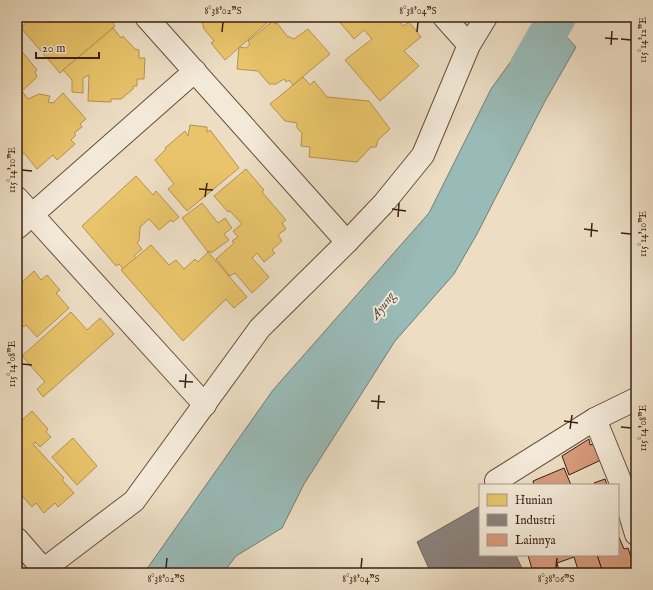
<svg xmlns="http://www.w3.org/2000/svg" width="653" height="590" viewBox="0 0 653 590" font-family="'IM FELL English',serif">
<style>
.water{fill:#99bbb8;stroke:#737d75}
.homes{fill:#e9c46a;stroke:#b5924f}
.industry{fill:#8a817c;stroke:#72645c}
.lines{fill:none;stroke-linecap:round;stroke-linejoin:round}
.river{stroke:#99bbb8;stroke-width:38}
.building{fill:#d69b7c;stroke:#3b1f10}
.street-casing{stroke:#674e3d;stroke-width:24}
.street{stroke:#f3e9d8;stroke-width:22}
.ticks{fill:none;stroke:#3b1f10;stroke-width:1.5}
.labels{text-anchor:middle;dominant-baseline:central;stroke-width:4;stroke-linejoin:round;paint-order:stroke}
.water-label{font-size:13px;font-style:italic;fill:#574e42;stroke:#f3e9d8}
.neatline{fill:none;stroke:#3b1f10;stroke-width:1.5}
.ticks-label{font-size:10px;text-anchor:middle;fill:#3b1f10}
</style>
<rect width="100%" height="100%" fill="#ecddc3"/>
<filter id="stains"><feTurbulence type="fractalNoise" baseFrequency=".005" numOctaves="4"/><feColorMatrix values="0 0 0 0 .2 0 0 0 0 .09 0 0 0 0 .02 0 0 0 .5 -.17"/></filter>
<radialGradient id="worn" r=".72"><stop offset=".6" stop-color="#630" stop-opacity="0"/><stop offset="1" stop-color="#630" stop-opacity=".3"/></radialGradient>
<polygon class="water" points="543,17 548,17 576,47 544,103 477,234 454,274 395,341 304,484 282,528 236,556 223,573 144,573 273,390 429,213 491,89"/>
<g class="homes">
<polygon points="31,17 108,17 115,26 60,73 21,28"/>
<polygon points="208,17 266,17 269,21 225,60 211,43 214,41 204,29 202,21"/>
<polygon points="340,17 378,17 374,20 376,23 384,17 395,17 403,26 409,22 421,37 404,51 419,66 380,101 345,60 372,39 364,30 354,39 337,19"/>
<polygon points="273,21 275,24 277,23 287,36 294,39 308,29 330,54 293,85 289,80 286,82 284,79 276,84 269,84 258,71 237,69 239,47 246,48 250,44 248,41"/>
<polygon points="113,28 121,38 123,36 135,49 139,50 139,58 145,58 144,79 137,79 137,86 133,86 133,89 121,99 111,99 111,102 88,101 89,75 83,78 83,93 72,92 72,80 63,70"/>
<polygon points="20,49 37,70 35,72 37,77 22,91 28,99 39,94 50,96 48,102 53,103 63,93 86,119 80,124 82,127 74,133 76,135 71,140 75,144 57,160 53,155 37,169 24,153 19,157 17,155 17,51"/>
<polygon points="303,77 310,85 314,81 327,97 369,101 390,129 378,140 376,147 371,147 357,162 309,157 310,147 301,146 302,133 297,128 297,123 285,121 270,104"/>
<polygon points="190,125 207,127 207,132 210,130 239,168 187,211 168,189 174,184 155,160 166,149 165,148 185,131 188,136"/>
<polygon points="246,169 264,190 262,192 286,220 282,223 286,229 278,235 282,241 272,250 275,253 264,262 257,253 252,258 269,277 252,293 235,273 230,276 216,259 234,243 232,241 238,237 233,231 242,224 230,211 228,212 214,196"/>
<polygon points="136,176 153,195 156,191 179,217 173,222 171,220 159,230 149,219 140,227 139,241 137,243 142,249 134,256 136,258 123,269 119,264 116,266 82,226"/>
<polygon points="202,203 218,223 225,218 232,228 224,234 229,240 211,253 210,251 208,252 182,218"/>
<polygon points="151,245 169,265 176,260 184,269 195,259 198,262 208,252 247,297 234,308 226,299 183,341 121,270"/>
<polygon points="34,271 41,280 47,275 60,290 56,293 69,308 37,337 26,325 24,327 20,322 17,324 17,287"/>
<polygon points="71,312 87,330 100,318 114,334 43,397 37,389 45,382 22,356"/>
<polygon points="32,411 48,429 46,432 51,437 40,447 35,442 33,444 64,478 62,480 74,493 58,507 55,503 44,513 36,503 32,507 17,490 17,425"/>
<polygon points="73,438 97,466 77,485 52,457"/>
</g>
<polygon class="industry" points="480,506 480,555 516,555 524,573 431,573 417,542"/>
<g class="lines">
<polyline class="river" points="528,68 557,17"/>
</g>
<g class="building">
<polygon points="589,439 590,445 593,444 601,460 569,475 562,456"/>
<polygon points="564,468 571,485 534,485 533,481"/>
<polygon points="605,479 607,485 595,485 594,483"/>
<polygon points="618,535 624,549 628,548 635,568 618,573 603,573 597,555 618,555"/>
<polygon points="528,555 597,555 603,573 579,573 574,557 557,563 560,573 533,573"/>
<polygon points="635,568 636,573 618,573"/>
</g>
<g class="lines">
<defs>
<g id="street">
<polyline points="146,17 347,242"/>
<polyline points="444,17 469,45"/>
<polyline points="17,198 205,405"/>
<polyline points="17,228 195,71"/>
<polyline points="595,419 619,478 636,534"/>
<polyline points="496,481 595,419 636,399"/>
<polyline points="17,539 44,570"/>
<polyline points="39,573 134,501 260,328 347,242 384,203 423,155 469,45 486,17"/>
</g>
</defs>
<use href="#street" class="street-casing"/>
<use href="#street" class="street"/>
</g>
<path class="ticks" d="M222,32L223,22M417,32L418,22M605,38L618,39M621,39L631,40M611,45L612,31M22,170L32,171M199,189L213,190M205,197L207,183M392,209L406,211M398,217L399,203M584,229L598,231M621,233L631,234M591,237L592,223M22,364L32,365M179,381L193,382M185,388L186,374M371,401L385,402M378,409L379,395M564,421L578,423M621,427L631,428M570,429L572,415M166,568L167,558M361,568L362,558M556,568L557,558"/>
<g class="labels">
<g class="water-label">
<text transform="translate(383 306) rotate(-53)">Ayung</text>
</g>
</g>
<rect width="653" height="590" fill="none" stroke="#ecddc3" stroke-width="44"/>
<rect x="479" y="484" width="140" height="72" fill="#f3e9d8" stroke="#a99888"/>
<rect x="487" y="494" width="20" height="12" fill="#e9c46a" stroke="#a99888"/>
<text x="515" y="504" font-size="12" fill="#3b1f10">Hunian</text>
<rect x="487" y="514" width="20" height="12" fill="#8a817c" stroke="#a99888"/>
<text x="515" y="524" font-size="12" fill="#3b1f10">Industri</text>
<rect x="487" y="534" width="20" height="12" fill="#d69b7c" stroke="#a99888"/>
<text x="515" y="544" font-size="12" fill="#3b1f10">Lainnya</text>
<path d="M36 52v6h63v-6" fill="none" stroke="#3b1f10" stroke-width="2"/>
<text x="42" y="52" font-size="12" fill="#3b1f10" stroke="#f3e9d8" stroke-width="3" paint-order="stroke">20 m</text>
<rect x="22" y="22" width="609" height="546" class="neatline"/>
<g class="ticks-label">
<text x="223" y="14">8°38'02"S</text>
<text x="418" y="14">8°38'04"S</text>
<text transform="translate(642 40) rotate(-90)" y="4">115°14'12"E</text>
<text transform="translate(11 170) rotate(-90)" y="4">115°14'10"E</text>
<text transform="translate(642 234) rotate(-90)" y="4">115°14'10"E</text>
<text transform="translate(11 364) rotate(-90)" y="4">115°14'08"E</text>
<text transform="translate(642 428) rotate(-90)" y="4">115°14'08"E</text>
<text x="166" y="582">8°38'02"S</text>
<text x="361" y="582">8°38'04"S</text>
<text x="556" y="582">8°38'06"S</text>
</g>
<rect width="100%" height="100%" filter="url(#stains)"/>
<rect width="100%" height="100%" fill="url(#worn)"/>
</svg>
